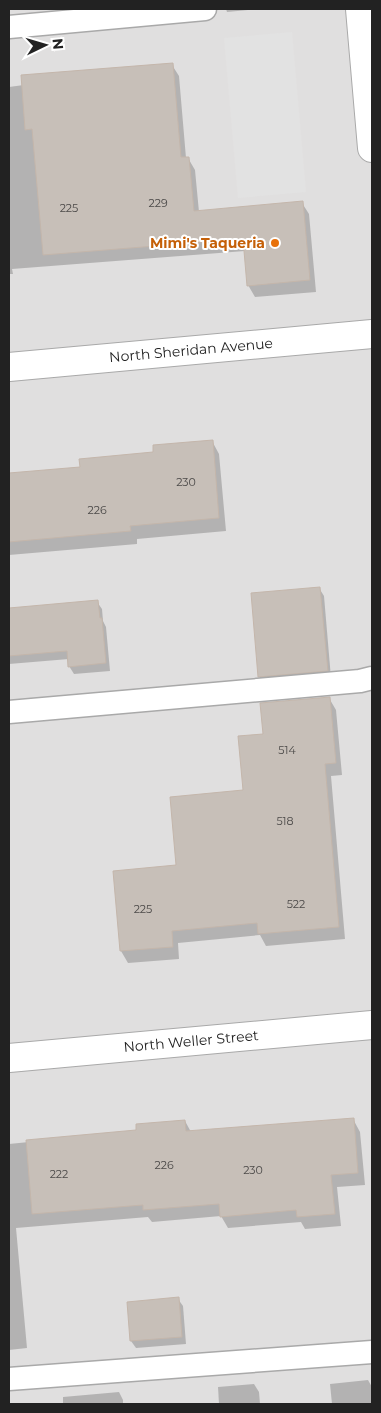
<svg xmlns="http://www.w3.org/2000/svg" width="381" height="1413" viewBox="0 0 381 1413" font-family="Montserrat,sans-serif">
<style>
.residential{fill:#e0dfdf}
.parking{fill:#e2e2e2}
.shadow{fill:#0003}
.building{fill:#c7bfb8;stroke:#c4b6ab}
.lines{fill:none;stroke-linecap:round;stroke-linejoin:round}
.service-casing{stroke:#a9a9a9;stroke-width:25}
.minor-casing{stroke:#a9a9a9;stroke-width:30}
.tertiary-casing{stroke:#a9a9a9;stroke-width:30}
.service{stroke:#fff;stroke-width:22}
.minor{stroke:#fff;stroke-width:28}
.tertiary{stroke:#fff;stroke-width:28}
.food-dot{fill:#e8710a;stroke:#fff;stroke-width:2}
.labels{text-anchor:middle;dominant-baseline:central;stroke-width:4;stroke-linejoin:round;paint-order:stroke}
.number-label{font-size:11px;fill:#4b4948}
.food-label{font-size:14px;font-weight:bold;fill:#c56008;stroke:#fff;text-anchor:end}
.street-label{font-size:14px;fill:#222;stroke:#fff}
</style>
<rect width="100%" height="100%" fill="#f2efe9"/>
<rect class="residential" x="9" y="9" width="363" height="1395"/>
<polygon class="parking" points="292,32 306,192 238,198 224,38"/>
<g class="shadow">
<polygon points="226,9 260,9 227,12"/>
<polygon points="172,65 179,76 186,158 188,158 195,170 199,212 302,203 309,214 316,292 255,297 248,285 245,251 12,269 13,274 9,274 9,87"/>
<polygon points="212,441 219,454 226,531 137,539 137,544 9,555 9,474 81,468"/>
<polygon points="319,588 324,596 331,678 264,684 259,676"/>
<polygon points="97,602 102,609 103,621 106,627 110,671 74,674 69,666 69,659 9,664 9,610"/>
<polygon points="329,698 336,710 342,775 331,776 345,939 266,946 260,935 178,943 179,959 128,963 121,951 178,866"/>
<polygon points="353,1119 360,1132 365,1185 337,1187 341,1226 305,1229 301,1222 228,1228 221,1216 152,1222 148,1217 16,1228 27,1348 9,1350 9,1144 138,1131 185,1121 191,1132"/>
<polygon points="178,1299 183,1306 186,1344 136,1348 131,1341"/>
<polygon points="368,1380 372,1387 372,1404 332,1404 330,1384"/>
<polygon points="254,1384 259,1392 260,1404 219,1404 218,1387"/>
<polygon points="119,1392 123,1400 123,1404 63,1404 63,1397"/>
</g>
<g class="building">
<polygon points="173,63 181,157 189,157 194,211 303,201 310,280 247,286 243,239 43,255 32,129 25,130 21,75"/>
<polygon points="213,440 219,518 130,526 131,531 9,542 9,473 80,467 79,459 153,452 153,445"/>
<polygon points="320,587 328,671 258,677 251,593"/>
<polygon points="98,600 100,618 102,618 106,663 68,667 67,651 9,656 9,608"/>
<polygon points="330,697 336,763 325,764 339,927 258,934 257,923 172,931 173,947 120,951 113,871 176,865 170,797 243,790 238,736 263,734 260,703"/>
<polygon points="354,1118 358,1173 331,1175 335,1214 297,1217 296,1210 220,1217 219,1204 143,1210 143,1205 32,1214 26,1140 136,1130 136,1124 185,1120 186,1131"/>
<polygon points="179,1297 182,1337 130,1341 127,1302"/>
</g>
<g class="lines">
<defs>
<g id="service">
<polyline points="9,27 205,9"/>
<polyline points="9,712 360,681 372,678"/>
<polyline points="9,1379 372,1352"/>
</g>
<polyline id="minor" points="9,1058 372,1025"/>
<g id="tertiary">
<polyline points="360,9 372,148"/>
<polyline points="9,367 372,334"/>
</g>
</defs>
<use href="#service" class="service-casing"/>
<use href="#minor" class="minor-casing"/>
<use href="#tertiary" class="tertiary-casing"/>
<use href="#service" class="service"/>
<use href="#minor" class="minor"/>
<use href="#tertiary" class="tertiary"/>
</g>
<circle class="food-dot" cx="275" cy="243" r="5"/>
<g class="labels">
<g class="number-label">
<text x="158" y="203">229</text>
<text x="69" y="208">225</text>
<text x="186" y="482">230</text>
<text x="97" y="510">226</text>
<text x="287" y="750">514</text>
<text x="285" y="821">518</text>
<text x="296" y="904">522</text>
<text x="143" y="909">225</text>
<text x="164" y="1165">226</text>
<text x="253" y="1170">230</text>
<text x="59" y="1174">222</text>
</g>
<g class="food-label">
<text x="265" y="243">Mimi's Taqueria</text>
</g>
<g class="street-label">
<text transform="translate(191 350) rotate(-5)">North Sheridan Avenue</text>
<text transform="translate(191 1041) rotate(-5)">North Weller Street</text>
</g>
</g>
<rect width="381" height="1413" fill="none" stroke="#222222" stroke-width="20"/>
<g transform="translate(45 45) rotate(85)" stroke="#ffffff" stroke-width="4" paint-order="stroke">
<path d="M0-4L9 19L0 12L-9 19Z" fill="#222222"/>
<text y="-8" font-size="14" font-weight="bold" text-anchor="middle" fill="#222222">N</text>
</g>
</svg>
